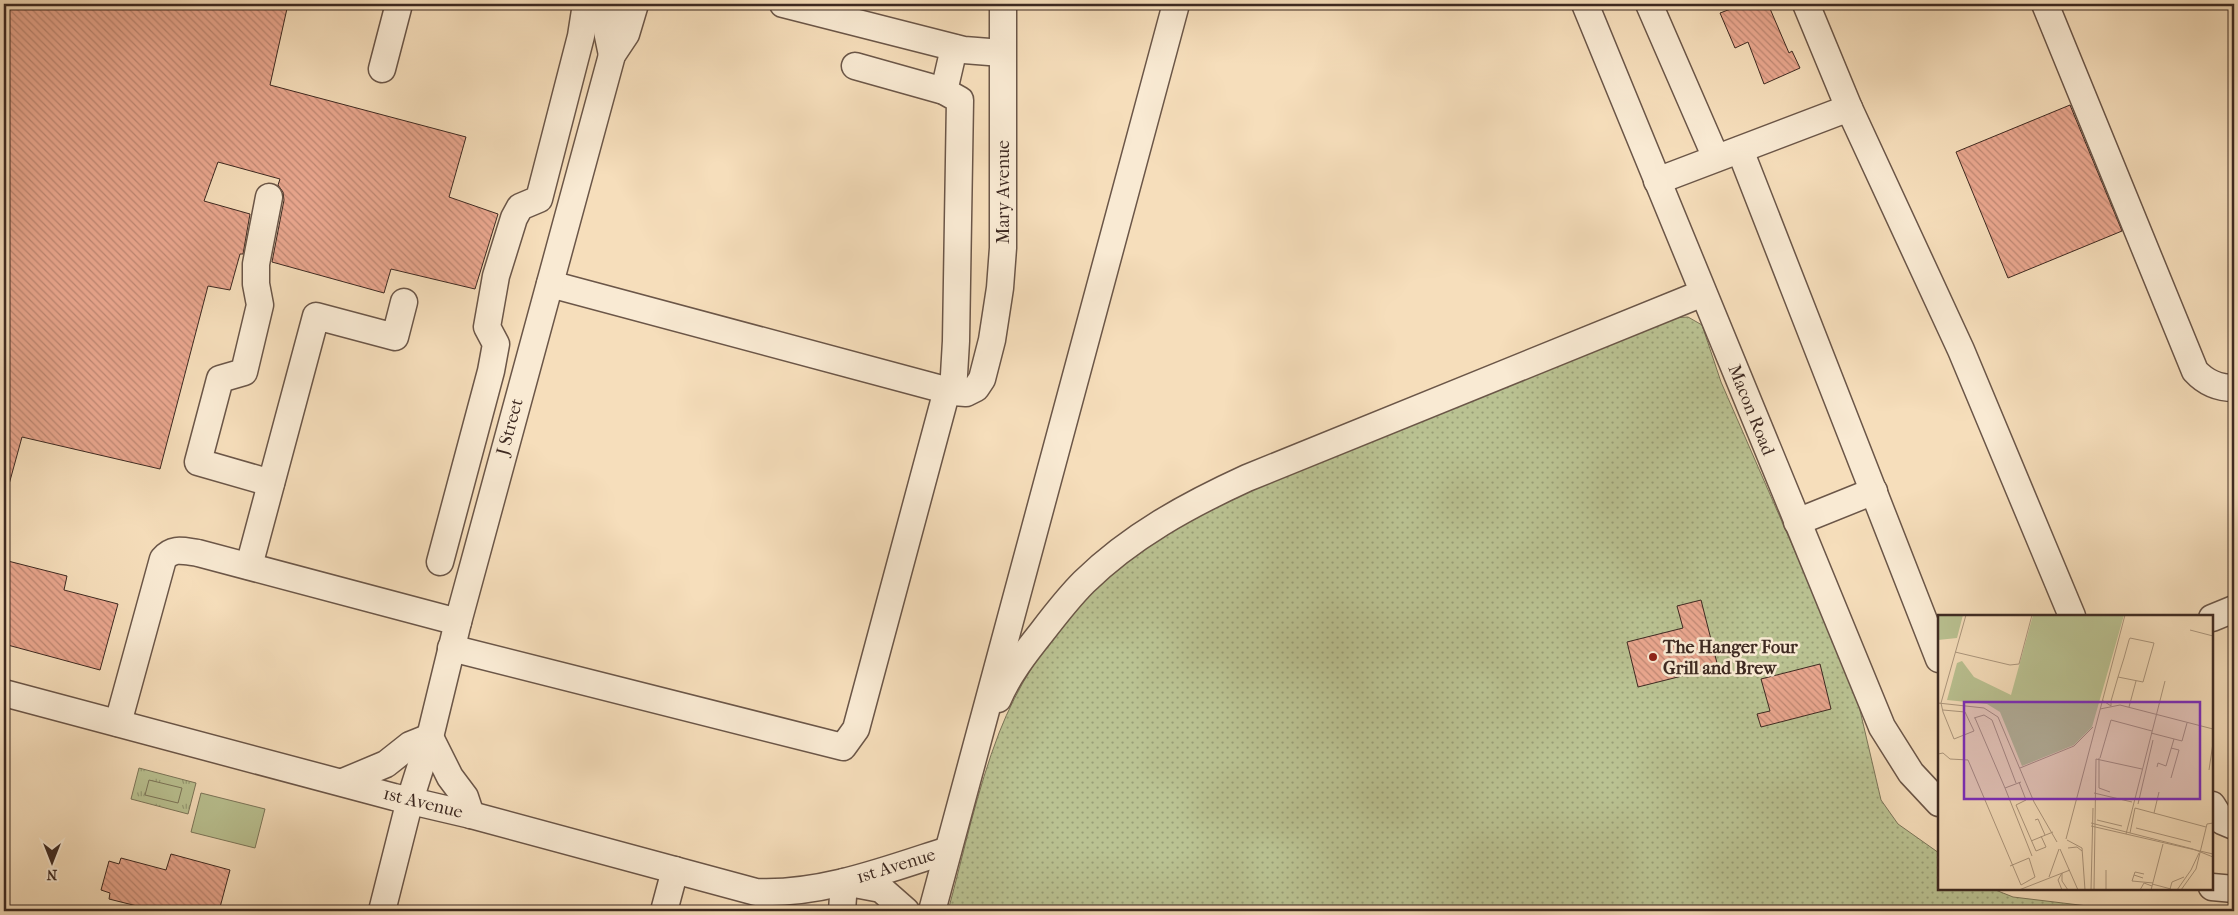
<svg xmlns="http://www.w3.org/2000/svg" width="2238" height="915" viewBox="0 0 2238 915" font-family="'IM FELL French Canon',serif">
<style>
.grass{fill:url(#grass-dots);stroke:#7c765a}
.park{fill:url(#park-tufts);stroke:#7c765a}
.pitch{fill:#bac292;stroke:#7c765a}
.building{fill:url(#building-back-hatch);stroke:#3d2921}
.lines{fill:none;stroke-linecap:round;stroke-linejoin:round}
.minor-casing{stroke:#6b5648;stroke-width:29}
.minor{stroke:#f9ead3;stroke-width:26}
.poi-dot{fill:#8f2418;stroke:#f9ead3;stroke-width:2}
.labels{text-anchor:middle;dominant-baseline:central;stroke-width:5;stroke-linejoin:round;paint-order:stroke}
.street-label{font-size:18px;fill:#3d2921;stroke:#f9ead3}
.poi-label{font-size:18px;font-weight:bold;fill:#3d2921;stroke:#f9ead3;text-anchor:start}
.inset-road{fill:none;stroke:#ac967d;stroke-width:1}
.view{fill:#7b2cbf;fill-opacity:0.15;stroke:#7b2cbf;stroke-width:2.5}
.inset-edge{fill:none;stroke:#3d2921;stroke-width:2.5}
</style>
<defs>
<pattern id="grass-dots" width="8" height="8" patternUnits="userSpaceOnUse" patternTransform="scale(1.25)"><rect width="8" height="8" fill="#bac292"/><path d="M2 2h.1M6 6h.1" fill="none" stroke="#989e77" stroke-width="1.8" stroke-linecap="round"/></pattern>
<pattern id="park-tufts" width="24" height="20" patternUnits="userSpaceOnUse" patternTransform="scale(1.25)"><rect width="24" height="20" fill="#bac292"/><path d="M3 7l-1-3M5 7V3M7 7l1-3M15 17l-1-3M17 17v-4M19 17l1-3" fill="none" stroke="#989e77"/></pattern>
<pattern id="building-back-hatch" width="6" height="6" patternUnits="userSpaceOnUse" patternTransform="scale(1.25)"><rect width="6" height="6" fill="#eaa78f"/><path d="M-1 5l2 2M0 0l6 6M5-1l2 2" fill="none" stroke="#bf8874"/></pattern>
</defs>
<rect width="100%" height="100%" fill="#f6debb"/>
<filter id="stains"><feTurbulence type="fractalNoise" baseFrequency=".004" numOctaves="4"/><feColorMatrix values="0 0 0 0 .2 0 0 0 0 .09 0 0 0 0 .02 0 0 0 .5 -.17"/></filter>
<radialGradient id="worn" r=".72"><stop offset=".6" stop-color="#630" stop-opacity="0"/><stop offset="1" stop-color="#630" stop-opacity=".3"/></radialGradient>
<path class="grass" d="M1688,317L1702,325L1721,382L1855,689L1881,800L1898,824L1939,853V889H1993L2013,897L2129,911H948C964,852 977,790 999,733C1035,640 1109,562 1195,514C1212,504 1232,497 1250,489L1670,318Z"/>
<polygon class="park" points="139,768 196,783 188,814 131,799"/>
<g class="pitch">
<polygon points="149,780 182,788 178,803 145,795"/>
<polygon points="201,793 265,809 255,848 191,832"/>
</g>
<g class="building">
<polygon points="4,4 288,4 270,85 466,137 449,197 498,214 475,289 391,269 384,293 272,262 284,200 283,192 278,185 280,179 218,162 204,201 250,214 243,254 240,254 230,290 208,286 160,469 22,437 8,488 4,488"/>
<polygon points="1744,4 1768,4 1789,53 1792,51 1800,68 1764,84 1748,42 1735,48 1720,13"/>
<polygon points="2070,105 2122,231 2008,278 1956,152"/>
<polygon points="4,560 67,576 64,590 118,604 100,670 4,644"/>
<polygon points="1701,600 1718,667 1638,687 1627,642 1683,628 1677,606"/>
<polygon points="1820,664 1831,709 1761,727 1757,714 1770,711 1761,679"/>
<polygon points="171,854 230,870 219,911 157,911 109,899 110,893 101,890 109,861 119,864 121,858 166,870"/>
</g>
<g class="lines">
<defs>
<g id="minor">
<polyline points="609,4 607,31 612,55"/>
<polyline points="783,4 964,50 1002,53"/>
<polyline points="1585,4 1882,727 1911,773 1939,803"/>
<polyline points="1649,4 1716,158"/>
<polyline points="1806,4 1849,108"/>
<path d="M2045,4L2195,371C2206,383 2218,388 2234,388"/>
<polyline points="855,66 944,91 960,100 956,341 953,392"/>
<polyline points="382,69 399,4"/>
<polyline points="944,91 954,48"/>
<polyline points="1740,150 1939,659"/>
<polyline points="1657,181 1849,108 1961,350 2072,616"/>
<polyline points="269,197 256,264 256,284 260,305 244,372 220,379 198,462 271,483"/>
<polyline points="550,284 953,392 966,393 976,388 982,379 992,340 1000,288 1003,248 1003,4"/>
<polyline points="1797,522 1874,491"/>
<polyline points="440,562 491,371 496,344 487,327 496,276 514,218 520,207 539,199 581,36 586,4"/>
<polyline points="249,566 316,316 395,337 404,302"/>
<polyline points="2212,618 2234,609"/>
<polyline points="451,648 843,747 856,729 947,390"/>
<path d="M4,693L394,797L471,815L756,892C821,895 886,870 948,850"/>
<path d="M998,699C1008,675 1026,652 1042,632C1055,615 1069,597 1084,582C1131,536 1188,505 1247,478L1703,293"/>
<path d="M118,723L163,559C173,547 183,551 198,553L458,622"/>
<polyline points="343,782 386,764 410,745 430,737 450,777 465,797 471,815"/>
<polyline points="2212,805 2222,821 2234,826"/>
<polyline points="2212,887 2234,889"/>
<polyline points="382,911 410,800 430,737 458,622 612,55 626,34 635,4"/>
<polyline points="664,911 675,870"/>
<polyline points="842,911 844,882 881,889 906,911"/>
<polyline points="932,911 1176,4"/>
</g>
</defs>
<use href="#minor" class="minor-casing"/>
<use href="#minor" class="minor"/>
</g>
<circle class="poi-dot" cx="1653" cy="657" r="5"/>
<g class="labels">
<g class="street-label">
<text transform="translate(1003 192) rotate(-90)">Mary Avenue</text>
<text transform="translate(1751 410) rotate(68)">Macon Road</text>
<text transform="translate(510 427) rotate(-75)">J Street</text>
<text transform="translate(423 803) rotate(14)">1st Avenue</text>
<text transform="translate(896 866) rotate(-17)">1st Avenue</text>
</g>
<g class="poi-label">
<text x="1663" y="647">The Hanger Four<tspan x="1663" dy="21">Grill and Brew</tspan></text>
</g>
</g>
<g transform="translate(1938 615)">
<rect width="275" height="275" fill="#f6debb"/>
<path d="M0,0H25L19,23L0,25ZM95,0H186L154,112L136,130L84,151L62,97L49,89L9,85L19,48L24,46L36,62L73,80Z" fill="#bac292"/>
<path class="inset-road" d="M252,15L275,21M17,37L72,50L81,49L94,0M164,85L173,91V86L180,62L186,43L191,25L192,23L216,28L205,67L180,62M0,88L46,93L60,102L96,187L119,227M191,92L198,66M162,94L182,90L275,114M5,95L27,97L36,116L16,124L5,97L3,88L28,0M36,103L46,100L54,105L78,168M37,103L67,173L83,167M213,118L244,126L249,108M233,133L241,135L233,163M0,139L5,138L12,144L30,145L83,270L97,262L91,243M161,143V173L172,177M162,143L173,105L214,116M219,152L220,148L228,151L236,124M82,153L136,131L155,112M271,155L275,128M81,167L88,185L78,190L98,236L108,232L103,221M67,173L94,241M156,178L194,187M200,189L215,125M197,193L268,212M216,198L221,177M97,205L100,204L107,220M159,205L184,211M153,208L255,234L275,242M153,211L275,239M198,213L253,227M192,218L197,193M188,219L227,66M128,224L187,0M129,225L144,233L147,275M93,226L115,217M130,233L139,232L144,236M122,234L140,275M72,251L91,243M196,260L194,266L215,268M111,262L121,234M205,263L196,260L197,257L206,259M214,269L233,274M232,274L234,267L246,262M81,275L132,255M124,275L120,265L124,258V266L130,275M153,275L155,193M156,275L158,144L204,154M168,275V255M202,275L206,268L214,271M213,275L225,229M239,275L253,255L261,238M243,275L258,254L269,209L275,208"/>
<path class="view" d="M26,87H262V184H26Z"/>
<rect width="275" height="275" class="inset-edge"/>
</g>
<rect width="2238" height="915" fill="none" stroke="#f6debb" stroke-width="20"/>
<rect x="5" y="5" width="2228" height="905" fill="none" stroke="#3d2921" stroke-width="2.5"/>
<rect x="10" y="10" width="2218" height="895" fill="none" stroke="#3d2921"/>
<g transform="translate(52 862) rotate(180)" stroke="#f9ead3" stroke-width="4" paint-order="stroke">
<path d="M0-4L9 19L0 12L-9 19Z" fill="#3d2921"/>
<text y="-8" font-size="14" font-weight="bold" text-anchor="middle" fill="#3d2921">N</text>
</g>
<rect width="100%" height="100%" filter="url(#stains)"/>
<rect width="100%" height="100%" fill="url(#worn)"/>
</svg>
